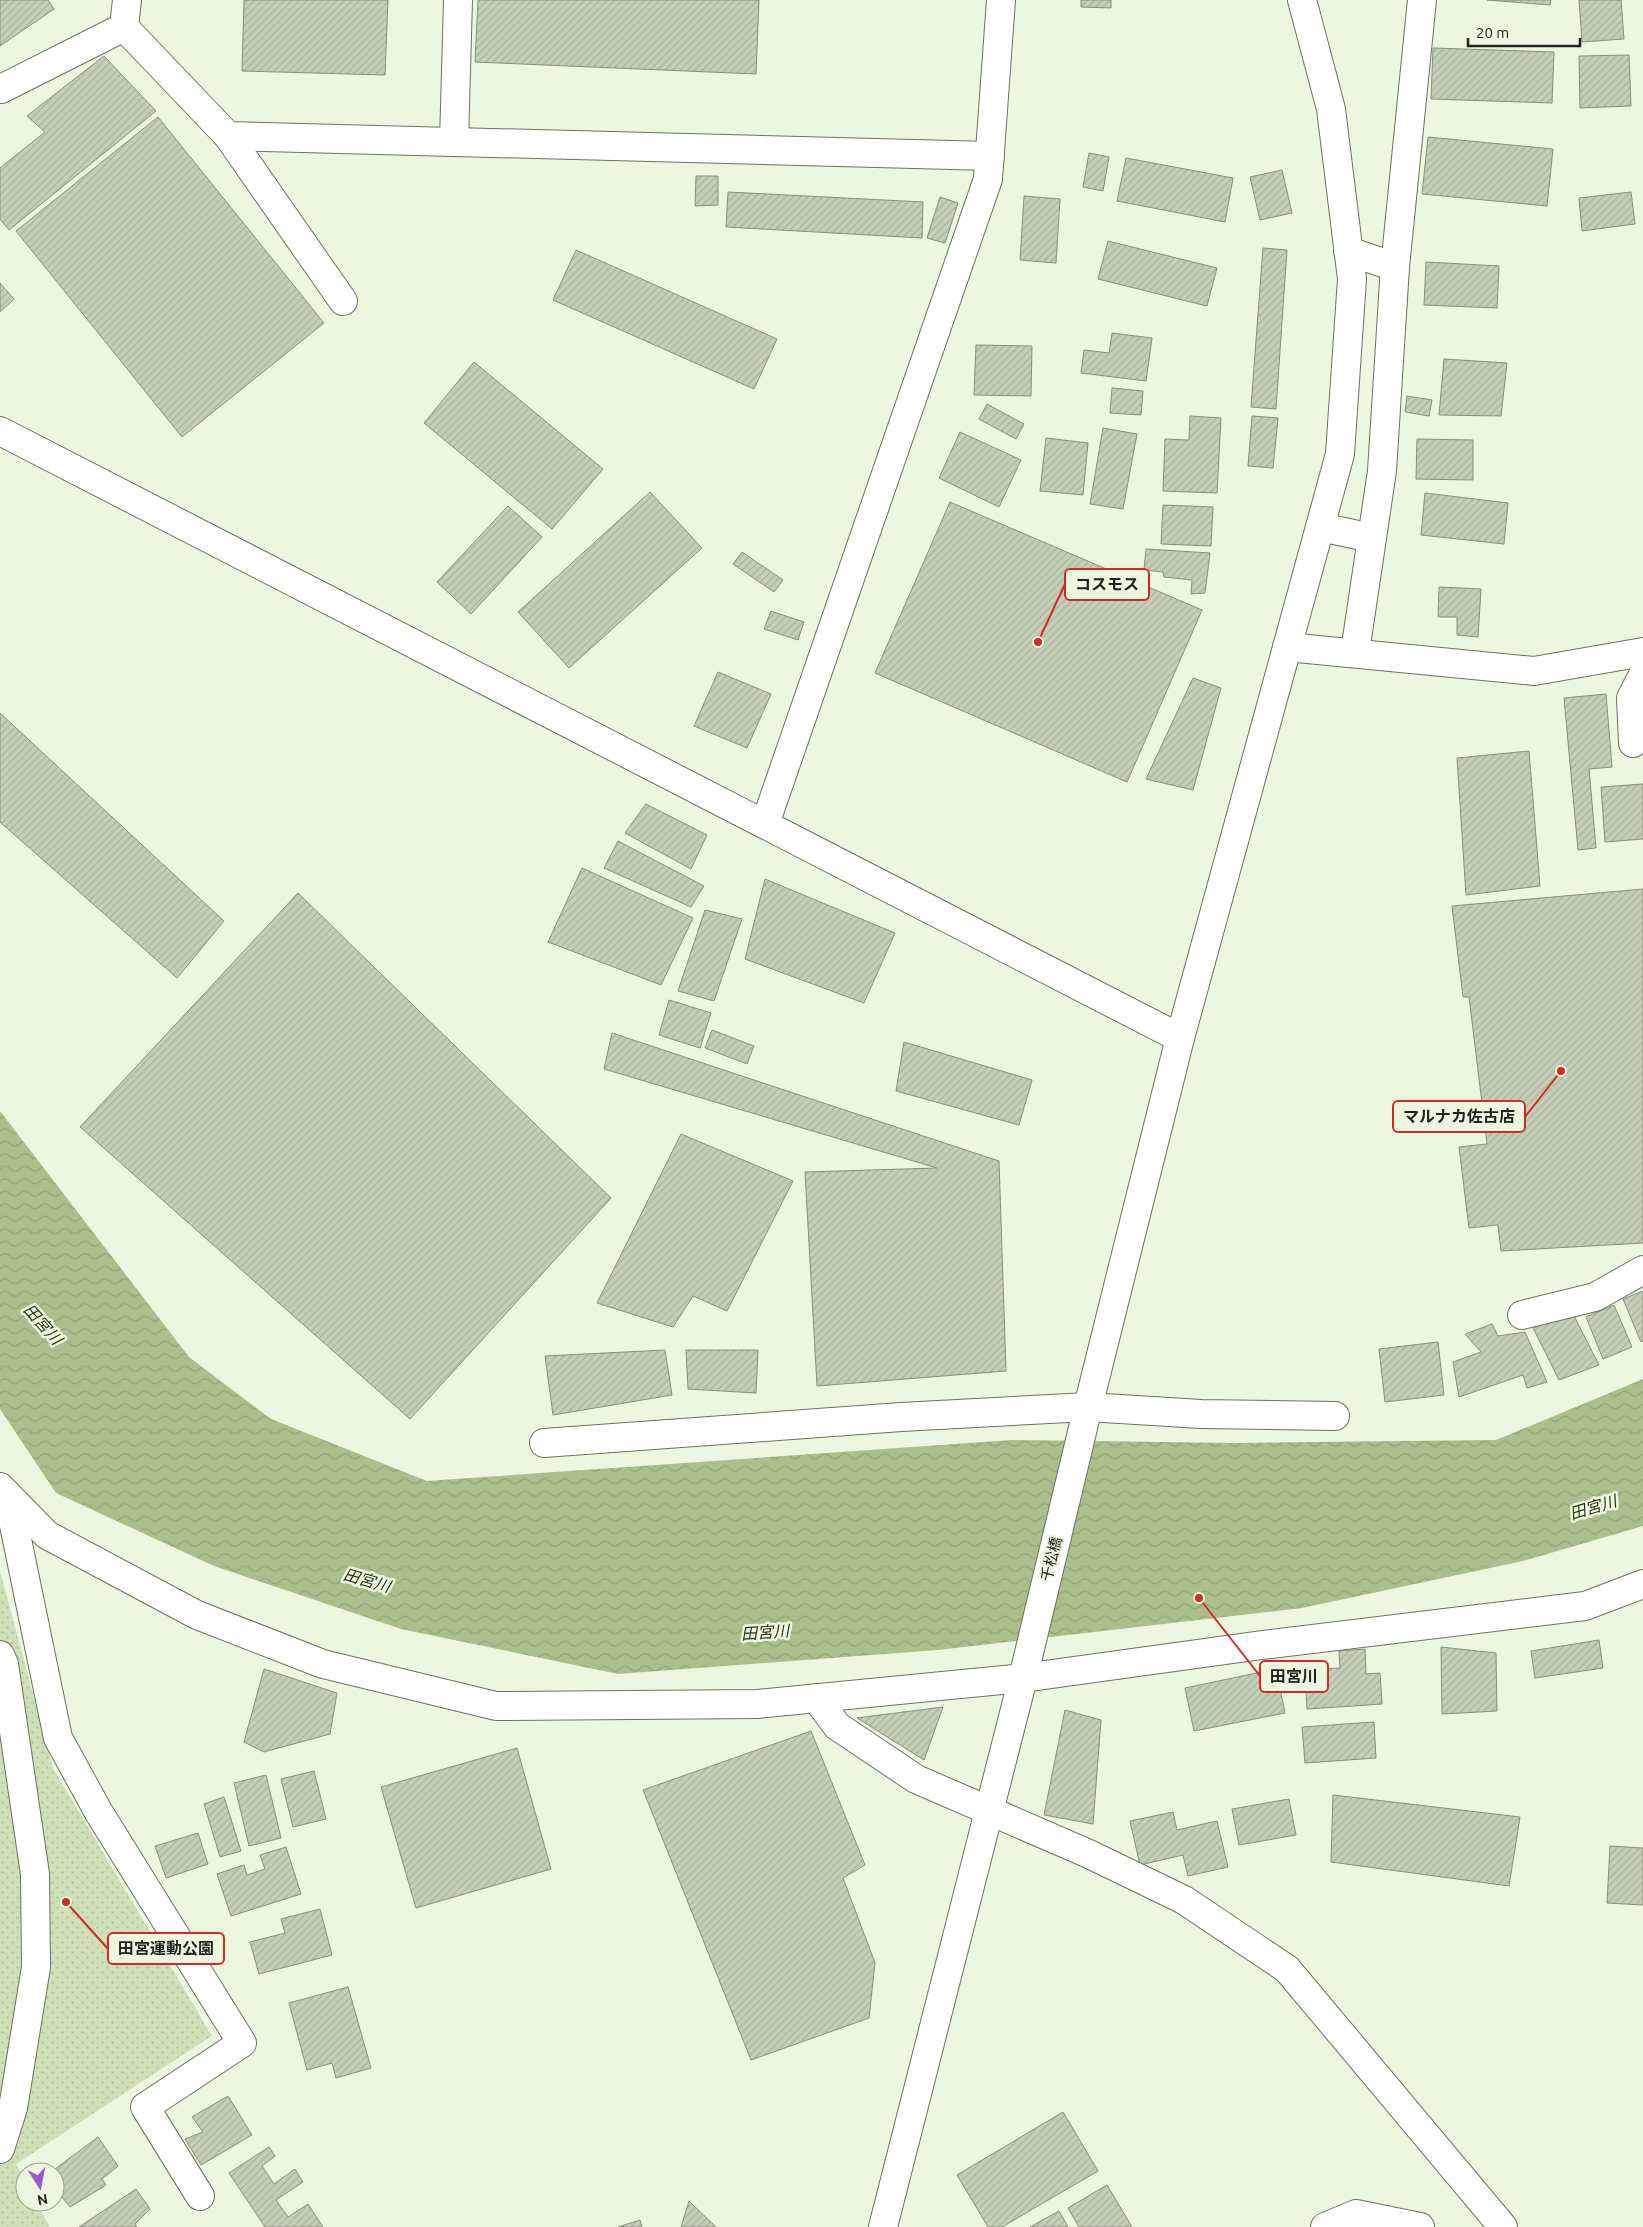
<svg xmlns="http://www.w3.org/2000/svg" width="1643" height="2227" viewBox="0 0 1643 2227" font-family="Ubuntu,'Noto Sans JP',sans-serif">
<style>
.grass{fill:url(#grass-dots)}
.water{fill:url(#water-waves)}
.building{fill:url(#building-hatch);stroke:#868f7a}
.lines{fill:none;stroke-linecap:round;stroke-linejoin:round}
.minor-casing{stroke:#6a735e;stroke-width:30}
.minor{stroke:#fff;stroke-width:28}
.labels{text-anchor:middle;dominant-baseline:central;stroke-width:5;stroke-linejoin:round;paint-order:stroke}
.street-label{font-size:15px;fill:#20241c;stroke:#edf7df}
.water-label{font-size:16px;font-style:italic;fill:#27350f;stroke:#edf7df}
.leader{fill:none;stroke:#d62828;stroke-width:2}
.callout-dot{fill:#d62828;stroke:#edf7df;stroke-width:2}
.callout{fill:#edf7df;stroke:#d62828;stroke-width:2}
.callout-label{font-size:16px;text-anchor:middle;font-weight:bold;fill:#20241c}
</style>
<defs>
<pattern id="grass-dots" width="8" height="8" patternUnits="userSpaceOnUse" patternTransform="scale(1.25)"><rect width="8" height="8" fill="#cfe0b7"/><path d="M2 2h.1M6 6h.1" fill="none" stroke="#b1c09d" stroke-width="1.8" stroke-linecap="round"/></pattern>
<pattern id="water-waves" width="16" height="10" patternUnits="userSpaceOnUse" patternTransform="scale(1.25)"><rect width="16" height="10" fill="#aabf8c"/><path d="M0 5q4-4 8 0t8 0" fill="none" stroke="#92a478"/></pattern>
<pattern id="building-hatch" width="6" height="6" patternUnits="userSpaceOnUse" patternTransform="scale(1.25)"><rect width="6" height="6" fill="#c5cfb8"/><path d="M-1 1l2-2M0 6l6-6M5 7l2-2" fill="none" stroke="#a9b29e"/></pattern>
</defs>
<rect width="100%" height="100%" fill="#edf7df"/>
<polygon class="grass" points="0,1571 53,1768 212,2036 16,2164 25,2181 25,2202 36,2202 50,2227 0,2227"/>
<polygon class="water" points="0,1111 189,1357 271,1419 427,1481 1012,1440 1237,1443 1496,1440 1643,1379 1643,1526 1523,1561 1302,1608 938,1650 618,1674 401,1629 214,1566 56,1493 0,1409"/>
<g class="building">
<polygon points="0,0 48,0 54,9 0,46"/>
<polygon points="244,0 388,0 385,75 242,71"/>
<polygon points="478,0 759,0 756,74 475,62"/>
<polygon points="1081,0 1111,0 1111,8 1081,7"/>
<polygon points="1487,0 1551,0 1550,5"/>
<polygon points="1579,0 1621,0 1624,39 1582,42"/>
<polygon points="1433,48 1554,52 1552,103 1431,99"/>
<polygon points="1629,55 1631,106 1580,108 1579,56"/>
<polygon points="104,56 156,111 9,230 0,219 0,168 45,132 27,116"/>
<polygon points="158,117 324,323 182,437 16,231"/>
<polygon points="1428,137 1553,149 1547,206 1422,194"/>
<polygon points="1089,153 1109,157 1103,191 1083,187"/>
<polygon points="1126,158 1233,178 1225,222 1117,201"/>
<polygon points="1282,170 1292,213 1260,220 1250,177"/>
<polygon points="696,176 718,176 718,205 695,206"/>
<polygon points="728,192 923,202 922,238 726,227"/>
<polygon points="1631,192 1635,224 1582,231 1579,198"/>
<polygon points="1024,196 1060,199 1056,263 1020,260"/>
<polygon points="940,197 958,203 945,243 927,238"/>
<polygon points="1108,241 1217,268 1207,306 1098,279"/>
<polygon points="1263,248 1287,250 1276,409 1251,407"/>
<polygon points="576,250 777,339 754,389 553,300"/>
<polygon points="1426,262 1499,266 1497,308 1424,305"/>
<polygon points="0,283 14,299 0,312"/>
<polygon points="1112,333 1152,338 1146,381 1081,373 1084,350 1109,353"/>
<polygon points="976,345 1032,346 1031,396 974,395"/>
<polygon points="1444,359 1507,363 1501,416 1439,415"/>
<polygon points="474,362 603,469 552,529 424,423"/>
<polygon points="1112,388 1143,391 1141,415 1110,413"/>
<polygon points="1407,396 1432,400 1429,416 1405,412"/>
<polygon points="987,404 1024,424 1016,439 979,419"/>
<polygon points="1190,416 1221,418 1217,493 1163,491 1165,439 1189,440"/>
<polygon points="1252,416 1278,418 1273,468 1248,466"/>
<polygon points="1103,428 1137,434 1123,509 1090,504"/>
<polygon points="960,432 1021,460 999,507 939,478"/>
<polygon points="1046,438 1088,443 1083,495 1040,491"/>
<polygon points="1417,439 1473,440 1473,480 1416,479"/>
<polygon points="650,492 702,548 569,668 518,612"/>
<polygon points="1425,493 1508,503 1504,544 1421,535"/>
<polygon points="950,502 1202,610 1127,782 875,673"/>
<polygon points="1163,505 1213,507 1211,546 1161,544"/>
<polygon points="508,506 542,537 471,614 437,582"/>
<polygon points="1146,549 1210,553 1205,593 1191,594 1192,580 1164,577 1163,572 1144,570"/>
<polygon points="742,552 783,580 774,592 733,564"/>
<polygon points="1439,587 1481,589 1478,637 1457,635 1457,617 1438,617"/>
<polygon points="771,611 804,622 798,640 764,629"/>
<polygon points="718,672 771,694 747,748 694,726"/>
<polygon points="1193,678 1221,688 1193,790 1146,779"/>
<polygon points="1606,694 1612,767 1589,769 1596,848 1578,850 1564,698"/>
<polygon points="0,713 224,921 177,978 0,822"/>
<polygon points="1529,751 1540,886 1466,895 1457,758"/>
<polygon points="1643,784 1643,839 1605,842 1601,787"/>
<polygon points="646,804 707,835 691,869 625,833"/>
<polygon points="618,841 704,886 691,907 604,868"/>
<polygon points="582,868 693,918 661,985 548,942"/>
<polygon points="765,879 895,933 864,1003 745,959"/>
<polygon points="1643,889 1643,1243 1501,1251 1498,1225 1469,1228 1459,1147 1487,1144 1469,997 1463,997 1452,906"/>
<polygon points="298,893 611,1198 410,1419 80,1127"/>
<polygon points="705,910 742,919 714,1001 678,991"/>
<polygon points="669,1000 711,1013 700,1048 659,1035"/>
<polygon points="712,1030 754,1046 747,1064 705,1048"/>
<polygon points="612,1033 999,1161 1006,1371 817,1386 805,1172 937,1168 604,1069"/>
<polygon points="904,1042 1032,1080 1019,1125 896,1091"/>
<polygon points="681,1134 793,1181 727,1311 693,1296 673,1327 597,1303"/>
<polygon points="1643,1291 1643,1341 1641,1342 1623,1299"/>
<polygon points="1614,1305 1632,1347 1603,1359 1586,1317"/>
<polygon points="1572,1312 1599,1365 1559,1380 1533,1328"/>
<polygon points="1492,1324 1498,1336 1525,1332 1547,1382 1527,1388 1523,1375 1459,1397 1453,1362 1481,1352 1465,1334"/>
<polygon points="1438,1342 1444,1395 1385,1402 1379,1349"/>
<polygon points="665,1350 672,1395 553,1415 545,1356"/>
<polygon points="686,1350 758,1350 756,1393 688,1389"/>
<polygon points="1599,1640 1603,1668 1535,1678 1531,1651"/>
<polygon points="1441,1647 1496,1653 1497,1711 1442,1714"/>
<polygon points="1365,1649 1366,1674 1380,1673 1382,1704 1307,1709 1305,1670 1340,1668 1339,1651"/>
<polygon points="264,1669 337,1693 330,1734 264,1752 244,1742"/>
<polygon points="1276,1669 1285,1713 1194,1731 1185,1688"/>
<polygon points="943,1707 924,1760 857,1718"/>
<polygon points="1065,1710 1101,1720 1093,1824 1044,1815"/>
<polygon points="1374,1722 1376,1758 1305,1763 1302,1727"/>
<polygon points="811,1731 865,1865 843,1878 875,1963 869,2018 751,2060 643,1790"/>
<polygon points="517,1748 551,1869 416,1908 381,1787"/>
<polygon points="314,1771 326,1819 293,1827 281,1779"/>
<polygon points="266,1775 281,1838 249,1846 234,1783"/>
<polygon points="1333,1795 1520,1817 1509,1886 1331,1862"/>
<polygon points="224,1797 241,1851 220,1857 204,1804"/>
<polygon points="1289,1799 1296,1835 1239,1845 1232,1809"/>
<polygon points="1173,1812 1177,1830 1217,1821 1228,1867 1188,1876 1183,1855 1140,1865 1130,1821"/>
<polygon points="198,1833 208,1864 166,1878 155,1846"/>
<polygon points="1610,1846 1643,1848 1643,1905 1607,1903"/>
<polygon points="286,1847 301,1894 231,1916 217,1874 244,1865 247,1875 265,1869 260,1855"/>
<polygon points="320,1909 332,1955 259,1974 250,1942 285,1933 281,1919"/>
<polygon points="348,1987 371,2068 336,2078 332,2063 307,2070 289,2003"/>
<polygon points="228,2096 252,2135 201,2165 185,2139 203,2132 192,2117"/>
<polygon points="1063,2112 1098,2171 1002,2227 988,2227 957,2175"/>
<polygon points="98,2137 118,2166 102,2179 106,2185 70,2207 55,2188 55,2172 51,2172"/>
<polygon points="269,2147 275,2156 262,2166 274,2184 295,2169 303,2182 276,2200 288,2217 308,2204 323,2227 265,2227 229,2173"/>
<polygon points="1107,2185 1132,2227 1079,2227 1068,2208"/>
<polygon points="136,2189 150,2209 135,2224 137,2227 79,2227"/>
<polygon points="689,2201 716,2227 681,2227"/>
<polygon points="1059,2211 1068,2227 1030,2227"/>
<polygon points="640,2220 642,2227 618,2227"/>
</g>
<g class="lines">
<defs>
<g id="minor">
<polyline points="127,0 124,27 228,136 990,156"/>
<polyline points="1,89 124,27"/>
<polyline points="228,136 343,301"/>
<polyline points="454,142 458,0"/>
<polyline points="1348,251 1395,267 1422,0"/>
<polyline points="0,431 1180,1038"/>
<polyline points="1320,527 1372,538"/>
<polyline points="1287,647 1534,671 1643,652"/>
<polyline points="1355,652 1382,471 1395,267"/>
<polyline points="1633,743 1631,698 1643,675"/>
<polyline points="765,824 988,179 1001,0"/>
<polyline points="1522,1315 1595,1297 1643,1270"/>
<polyline points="544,1443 901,1417 1088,1407 1201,1414 1335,1416"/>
<polyline points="0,1487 47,1535 197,1615 323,1664 496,1706 757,1704 1023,1678 1262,1645 1585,1606 1643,1584"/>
<polyline points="8,1496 58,1738 98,1811 242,2043 145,2107 200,2196"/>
<polyline points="0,1655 4,1664 35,1874 36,1967 13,2108 0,2149"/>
<polyline points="816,1698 837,1726 916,1779 1089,1854 1184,1900 1287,1969 1503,2227"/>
<polyline points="883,2227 1023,1678 1088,1407 1180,1038 1340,454 1352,279 1331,109 1302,0"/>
<polyline points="1325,2227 1356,2214 1420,2227"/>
</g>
</defs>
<use href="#minor" class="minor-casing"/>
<use href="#minor" class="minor"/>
</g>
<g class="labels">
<g class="street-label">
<text transform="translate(1051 1559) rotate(-76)">千松橋</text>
</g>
<g class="water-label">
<text transform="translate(43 1324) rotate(48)">田宮川</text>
<text transform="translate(1593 1507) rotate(-17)">田宮川</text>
<text transform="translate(367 1580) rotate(16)">田宮川</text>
<text transform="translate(765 1632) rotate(-4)">田宮川</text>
</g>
</g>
<path class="leader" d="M1038 642L1065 584M1561 1071L1525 1117M1199 1598L1260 1676M66 1902L108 1949"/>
<g class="callout-dot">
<circle cx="1038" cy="642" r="5"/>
<circle cx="1561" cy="1071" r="5"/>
<circle cx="1199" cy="1598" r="5"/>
<circle cx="66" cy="1902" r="5"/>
</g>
<g class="callout">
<rect x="1065" y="569" width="84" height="31" rx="5"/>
<rect x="1393" y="1101" width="132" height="31" rx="5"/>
<rect x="1260" y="1661" width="68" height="31" rx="5"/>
<rect x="108" y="1933" width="116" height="31" rx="5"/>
</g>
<g class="callout-label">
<text x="1107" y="590">コスモス</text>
<text x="1459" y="1122">マルナカ佐古店</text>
<text x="1294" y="1682">田宮川</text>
<text x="166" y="1954">田宮運動公園</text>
</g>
<g transform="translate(40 2187) rotate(169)"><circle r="24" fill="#edf7df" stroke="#9ba391"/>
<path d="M0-4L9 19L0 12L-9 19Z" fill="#9858cf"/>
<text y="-8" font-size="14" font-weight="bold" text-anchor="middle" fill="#20241c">N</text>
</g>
<path d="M1468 38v8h112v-8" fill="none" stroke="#20241c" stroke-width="2.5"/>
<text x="1476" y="38" font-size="15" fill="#20241c" stroke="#edf7df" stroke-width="4" paint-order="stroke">20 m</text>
</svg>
